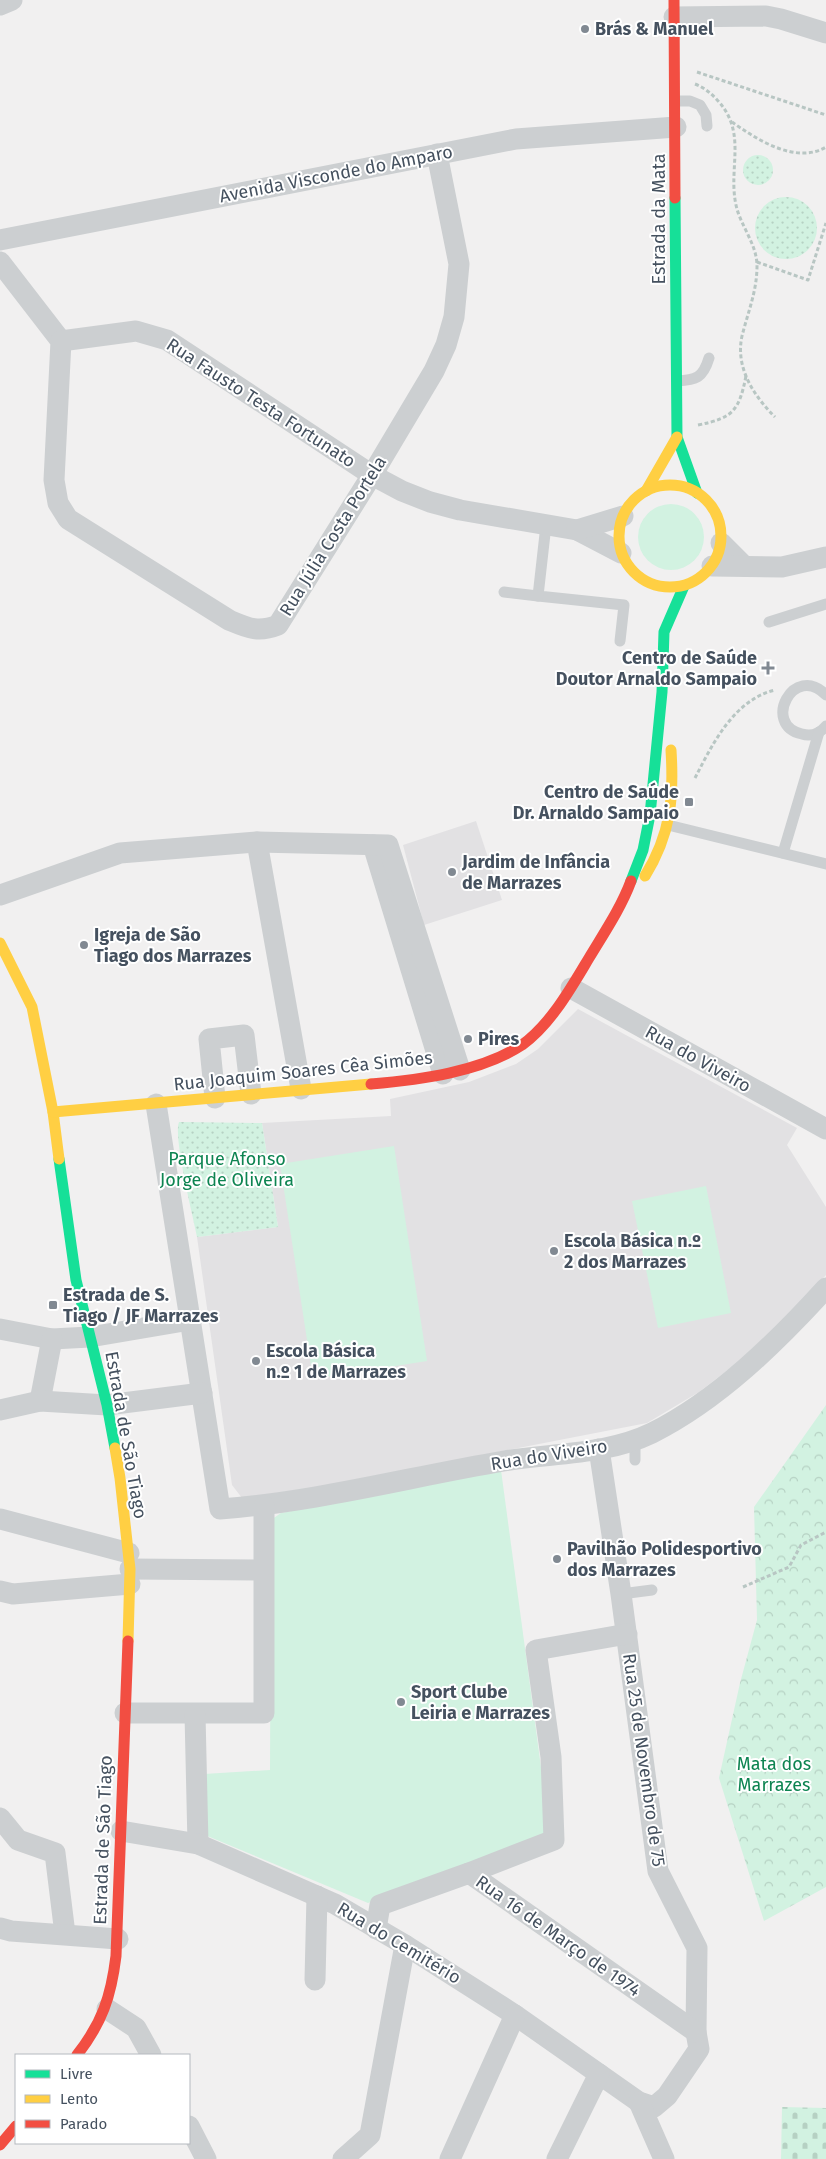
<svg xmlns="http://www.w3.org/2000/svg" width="826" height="2159" viewBox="0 0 826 2159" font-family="'Fira Sans',sans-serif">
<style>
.education{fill:#e2e1e3}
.grass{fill:#d2f2e1}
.forest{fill:url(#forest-crowns)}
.cemetery{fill:url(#cemetery-stones)}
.park{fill:url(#park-dots)}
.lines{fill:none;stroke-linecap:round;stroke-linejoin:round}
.path{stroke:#b8c6c3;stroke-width:3;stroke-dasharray:4 2.5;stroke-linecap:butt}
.lane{stroke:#cccfd1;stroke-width:11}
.street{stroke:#cccfd1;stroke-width:21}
.fast{stroke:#16e098;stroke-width:11}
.slow{stroke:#ffcf43;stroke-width:11}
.jam{stroke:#f24e42;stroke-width:11}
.poi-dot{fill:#818992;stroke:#fff;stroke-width:2}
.labels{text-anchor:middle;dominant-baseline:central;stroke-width:4;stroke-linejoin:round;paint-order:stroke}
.poi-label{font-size:18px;font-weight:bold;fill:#45515f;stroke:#fff;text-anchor:start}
.street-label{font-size:18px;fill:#45515f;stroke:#fff}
.park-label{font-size:18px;fill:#0d8451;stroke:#fff}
</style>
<defs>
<pattern id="forest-crowns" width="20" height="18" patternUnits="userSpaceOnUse" patternTransform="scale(1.25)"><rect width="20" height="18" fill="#d2f2e1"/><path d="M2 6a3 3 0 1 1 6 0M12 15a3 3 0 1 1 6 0" fill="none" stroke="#b6d1c3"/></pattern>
<pattern id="cemetery-stones" width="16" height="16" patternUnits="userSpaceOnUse" patternTransform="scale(1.25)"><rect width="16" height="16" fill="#d2f2e1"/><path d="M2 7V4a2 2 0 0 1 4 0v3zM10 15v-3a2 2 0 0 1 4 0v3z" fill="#b6d1c3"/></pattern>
<pattern id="park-dots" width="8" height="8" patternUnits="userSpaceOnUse" patternTransform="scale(1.25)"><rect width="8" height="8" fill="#d2f2e1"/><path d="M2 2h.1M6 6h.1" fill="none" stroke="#b6d1c3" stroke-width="1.8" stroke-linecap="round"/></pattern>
</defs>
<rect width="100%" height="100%" fill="#f1f0f0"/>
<g class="education">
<polygon points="476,821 502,900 424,925 403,845"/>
<polygon points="578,1009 797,1128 787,1145 826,1207 826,1275 789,1315 738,1362 699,1392 647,1423 317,1487 242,1498 232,1485 197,1237 278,1227 262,1123 391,1116 390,1099 469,1082 516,1064 538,1049"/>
</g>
<g class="grass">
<circle cx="671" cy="537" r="33"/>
<polygon points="394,1146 427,1361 313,1379 280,1164"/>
<polygon points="706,1186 731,1313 658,1328 632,1201"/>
<polygon points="501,1470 550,1834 368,1903 205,1835 204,1774 270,1770 271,1520 281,1513"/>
</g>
<polygon class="forest" points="826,1405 826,1887 764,1921 719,1778 740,1683 757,1620 754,1507"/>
<polygon class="cemetery" points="782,2107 826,2108 826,2159 781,2159"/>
<g class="park">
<circle cx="758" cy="170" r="15"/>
<circle cx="786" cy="228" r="31"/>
<path d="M179,1122L262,1123L278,1227L197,1237C193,1216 173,1137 179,1122Z"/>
</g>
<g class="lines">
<g class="path">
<polyline points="697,72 826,115"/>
<path d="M695,84C705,88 712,94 719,102C747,134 728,168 736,205C740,225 757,244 757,266C757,291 748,312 742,336C735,368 754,396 775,417"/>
<path d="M732,122C756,139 796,165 826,147"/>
<polyline points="757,262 808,280 826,223"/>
<path d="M698,425C733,418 739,411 746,376"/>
<path d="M695,778C713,743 734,700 775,690"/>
<polyline points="743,1587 789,1567 801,1545 826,1532"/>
</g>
<g class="lane">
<polyline points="675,101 690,101 700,105 706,115 707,126"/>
<path d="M677,381C696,380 703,378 709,358"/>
<polyline points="546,525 538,596 624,605 620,641"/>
<polyline points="504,592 538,596"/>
<polyline points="769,622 826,604"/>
<path d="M826,695C794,662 761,725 802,734C811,737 820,733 826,726"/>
<polyline points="668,825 826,864"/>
<polyline points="783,853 819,732"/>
<polyline points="635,1440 635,1460"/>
<polyline points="621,1594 652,1590"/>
</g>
<g class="street">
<polyline points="0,5 12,0"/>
<polyline points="674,17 766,16 781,19 826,33"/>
<polyline points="0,240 516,139 676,127"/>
<path d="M0,262L61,341L54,480L58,503L68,519L229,620C248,628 258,633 278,625L372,475L434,371L446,345L454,317L459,264L437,154"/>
<polyline points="61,341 136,331 167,340 372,475 402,491 430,502 460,510 577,530 621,553"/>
<polyline points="577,530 623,516"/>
<polyline points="721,543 744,566"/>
<polyline points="712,566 782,567 826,557"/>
<polyline points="257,842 301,1089"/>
<polyline points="373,845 443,1074"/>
<polyline points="0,895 120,853 257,842 388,845 460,1070"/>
<polyline points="571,988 826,1129"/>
<polyline points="215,1098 209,1039 244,1035 251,1094"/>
<path d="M156,1104L220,1509C316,1502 409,1477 504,1461C552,1453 607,1455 652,1433C718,1400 777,1342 826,1288"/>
<polyline points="0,1329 52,1339 90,1337 190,1320"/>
<polyline points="40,1401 52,1339"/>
<polyline points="0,1410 40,1401 107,1405 202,1393"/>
<polyline points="0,1519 129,1553"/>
<polyline points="130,1569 263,1570"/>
<polyline points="0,1591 13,1594 130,1584"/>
<polyline points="125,1713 264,1713 264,1506"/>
<polyline points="195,1714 198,1844"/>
<polyline points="0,1818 18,1840 55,1853 65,1934"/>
<polyline points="121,1831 198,1844 335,1904 405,1945 515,2015 639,2102 654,2107 667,2096 699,2049 696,2032 697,1948 658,1871 621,1594 599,1449"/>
<polyline points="469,1873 554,1840 551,1757 536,1650 627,1634"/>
<polyline points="0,1928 11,1931 118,1939"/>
<polyline points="376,1929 380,1905 469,1873 696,2032"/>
<polyline points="315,1980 317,1896"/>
<polyline points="107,2009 136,2028 151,2055"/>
<polyline points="639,2102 664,2159"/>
<polyline points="189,2126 206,2159"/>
<polyline points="343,2159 370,2135 405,1945"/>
<polyline points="450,2159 515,2015"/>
<polyline points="557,2159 599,2074"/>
</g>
<g class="fast">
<polyline points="675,198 677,437 697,493"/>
<polyline points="631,881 643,850 650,815 662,692 664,632 684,586"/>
<polyline points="59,1159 76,1280 107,1405 115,1448"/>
</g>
<g class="slow">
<circle cx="670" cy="536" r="51"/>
<polyline points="646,491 677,437"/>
<path d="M645,876C671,834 674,798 671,750"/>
<polyline points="0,943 32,1007 53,1112 59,1159"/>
<polyline points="53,1112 371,1084"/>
<polyline points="115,1448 120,1478 130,1569 128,1641"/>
</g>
<g class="jam">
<polyline points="674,0 675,198"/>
<path d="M371,1084C419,1080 481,1072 522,1045C551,1024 571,988 589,958C604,933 621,908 631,881"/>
<path d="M77,2055C102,2023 111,1997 116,1956L128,1641"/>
<polyline points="0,2145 16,2126"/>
</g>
</g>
<g class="poi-dot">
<circle cx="585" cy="29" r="5"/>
<path d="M765.5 660.5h5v5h5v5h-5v5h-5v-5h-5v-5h5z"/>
<rect x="684" y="797" width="10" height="10" rx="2.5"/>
<circle cx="452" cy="872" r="5"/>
<circle cx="84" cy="945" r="5"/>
<circle cx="468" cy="1039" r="5"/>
<circle cx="554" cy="1251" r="5"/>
<rect x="48" y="1300" width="10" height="10" rx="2.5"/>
<circle cx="256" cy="1361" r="5"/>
<circle cx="557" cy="1559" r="5"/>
<circle cx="401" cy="1702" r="5"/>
</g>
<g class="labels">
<g class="poi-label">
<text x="595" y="29">Brás &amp; Manuel</text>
<text x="757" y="658" text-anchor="end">Centro de Saúde<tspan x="757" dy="21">Doutor Arnaldo Sampaio</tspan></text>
<text x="679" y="792" text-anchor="end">Centro de Saúde<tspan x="679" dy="21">Dr. Arnaldo Sampaio</tspan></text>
<text x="462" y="862">Jardim de Infância<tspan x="462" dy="21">de Marrazes</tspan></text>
<text x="94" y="935">Igreja de São<tspan x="94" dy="21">Tiago dos Marrazes</tspan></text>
<text x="478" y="1039">Pires</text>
<text x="564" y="1241">Escola Básica n.º<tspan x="564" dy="21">2 dos Marrazes</tspan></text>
<text x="63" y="1295">Estrada de S.<tspan x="63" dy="21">Tiago / JF Marrazes</tspan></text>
<text x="266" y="1351">Escola Básica<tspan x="266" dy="21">n.º 1 de Marrazes</tspan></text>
<text x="567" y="1549">Pavilhão Polidesportivo<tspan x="567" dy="21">dos Marrazes</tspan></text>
<text x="411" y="1692">Sport Clube<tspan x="411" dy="21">Leiria e Marrazes</tspan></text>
</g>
<g class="street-label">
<text transform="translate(336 174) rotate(-11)">Avenida Visconde do Amparo</text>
<text transform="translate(659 219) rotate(-90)">Estrada da Mata</text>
<text transform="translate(261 403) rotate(33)">Rua Fausto Testa Fortunato</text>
<text transform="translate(333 536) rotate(-58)">Rua Júlia Costa Portela</text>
<text transform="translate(698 1059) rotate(29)">Rua do Viveiro</text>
<text transform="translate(303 1071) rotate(-6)">Rua Joaquim Soares Cêa Simões</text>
<text transform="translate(126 1435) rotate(80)">Estrada de São Tiago</text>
<text transform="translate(549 1455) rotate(-9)">Rua do Viveiro</text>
<text transform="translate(644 1760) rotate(82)">Rua 25 de Novembro de 75</text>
<text transform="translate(103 1840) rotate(-88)">Estrada de São Tiago</text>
<text transform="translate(558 1936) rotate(35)">Rua 16 de Março de 1974</text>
<text transform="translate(399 1943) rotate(31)">Rua do Cemitério</text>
</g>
<g class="park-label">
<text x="227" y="1159">Parque Afonso<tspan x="227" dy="21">Jorge de Oliveira</tspan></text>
<text x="774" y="1764">Mata dos<tspan x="774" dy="21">Marrazes</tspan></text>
</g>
</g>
<rect x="15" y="2054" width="175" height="90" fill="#ffffff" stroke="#b5b9bf"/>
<rect x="25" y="2070" width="25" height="8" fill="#16e098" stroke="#b5b9bf"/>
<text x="60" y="2079" font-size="15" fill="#45515f">Livre</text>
<rect x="25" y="2095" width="25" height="8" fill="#ffcf43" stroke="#b5b9bf"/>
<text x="60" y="2104" font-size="15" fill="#45515f">Lento</text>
<rect x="25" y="2120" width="25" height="8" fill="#f24e42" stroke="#b5b9bf"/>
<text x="60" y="2129" font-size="15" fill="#45515f">Parado</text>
</svg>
